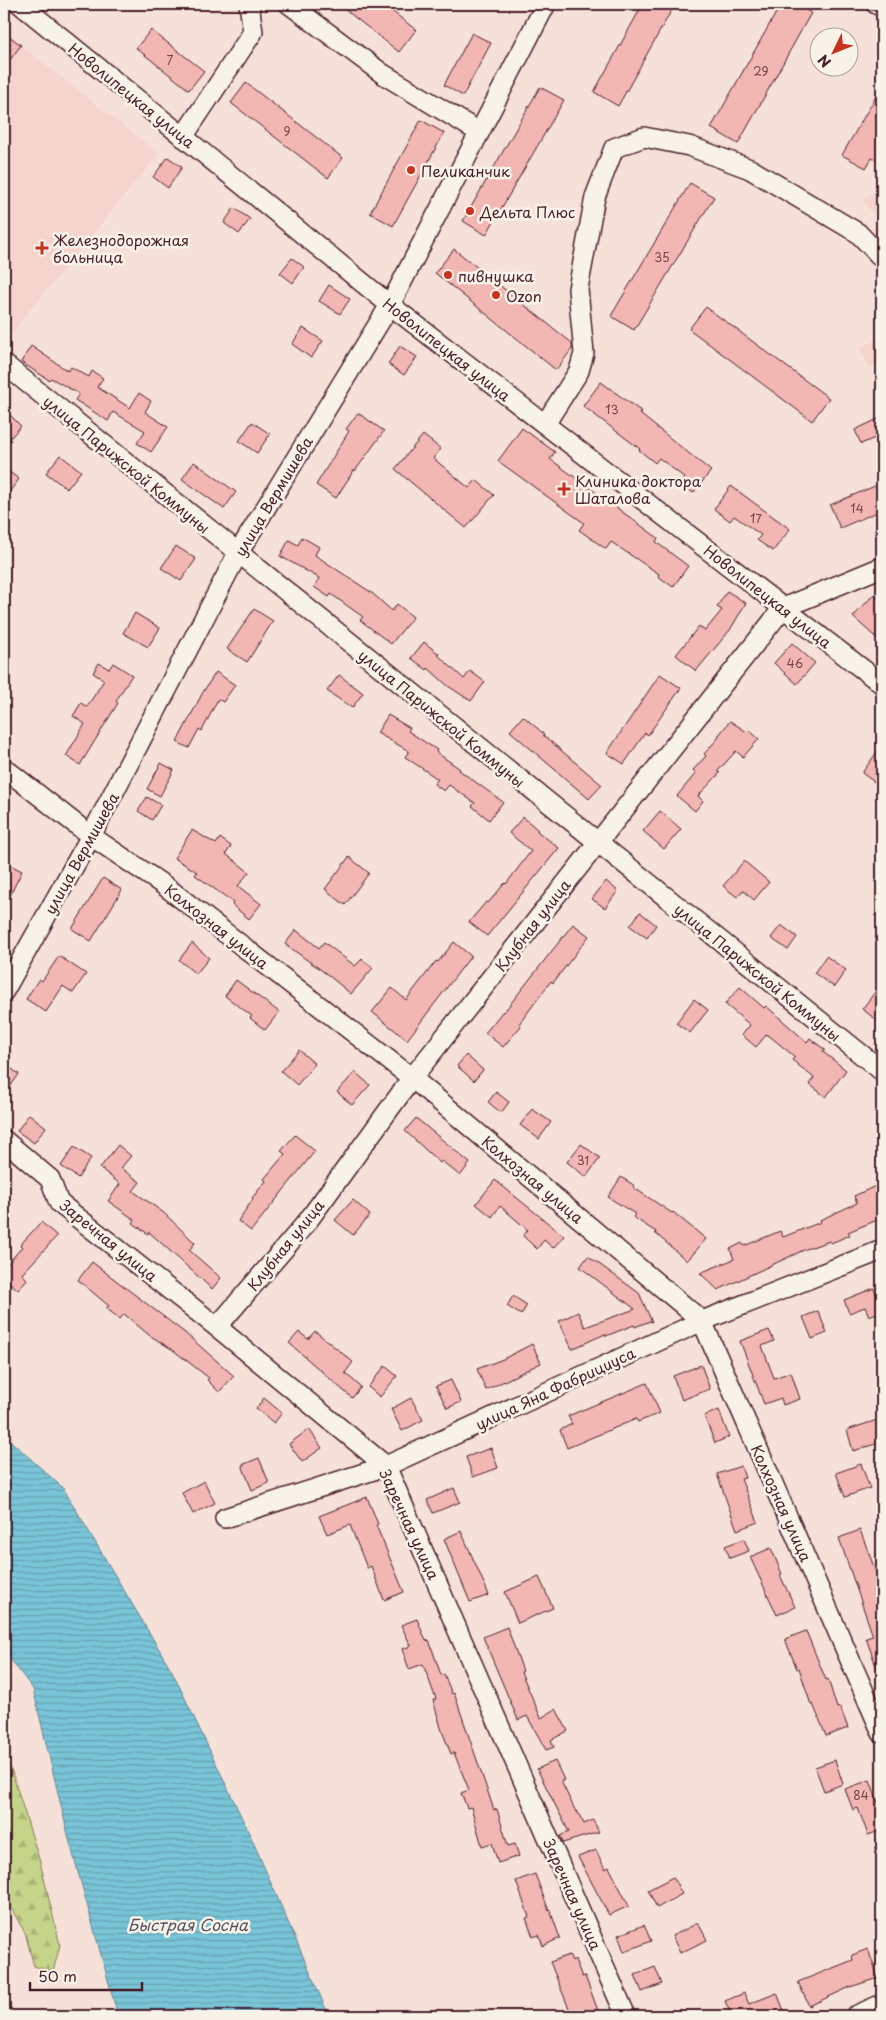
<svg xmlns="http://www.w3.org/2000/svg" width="886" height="2020" viewBox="0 0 886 2020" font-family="'Playpen Sans',sans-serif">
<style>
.built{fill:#f5d4cd}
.forest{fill:url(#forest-firs);stroke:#877a5a}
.water{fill:url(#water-rules);stroke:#668393}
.building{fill:#f2b6b3;stroke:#4a1f2b}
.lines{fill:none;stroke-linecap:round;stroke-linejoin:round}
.minor-casing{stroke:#4a1f2b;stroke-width:22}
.minor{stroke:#f7f3e8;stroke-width:19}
.poi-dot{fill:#c8321e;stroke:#f7f3e8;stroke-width:2}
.labels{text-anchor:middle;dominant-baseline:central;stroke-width:5;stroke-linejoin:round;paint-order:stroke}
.number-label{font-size:12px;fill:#74454d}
.street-label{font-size:15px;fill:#4a1f2b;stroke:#f7f3e8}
.poi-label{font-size:15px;fill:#4a1f2b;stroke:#f7f3e8;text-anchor:start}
.water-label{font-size:16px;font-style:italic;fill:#58515f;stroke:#f7f3e8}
</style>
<defs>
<pattern id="forest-firs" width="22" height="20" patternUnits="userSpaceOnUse" patternTransform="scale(1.25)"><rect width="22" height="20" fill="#c4d489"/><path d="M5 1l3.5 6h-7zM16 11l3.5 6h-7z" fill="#aab676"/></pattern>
<pattern id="water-rules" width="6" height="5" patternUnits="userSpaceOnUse" patternTransform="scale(1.25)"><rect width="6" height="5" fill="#79c5d8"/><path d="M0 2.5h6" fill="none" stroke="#659faf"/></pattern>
</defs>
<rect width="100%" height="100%" fill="#f6e1d8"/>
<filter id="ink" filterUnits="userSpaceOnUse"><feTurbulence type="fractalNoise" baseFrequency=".02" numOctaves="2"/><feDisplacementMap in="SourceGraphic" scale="10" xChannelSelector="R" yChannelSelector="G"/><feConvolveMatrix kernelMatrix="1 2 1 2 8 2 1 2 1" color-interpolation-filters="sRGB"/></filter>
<g filter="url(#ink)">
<g class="built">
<polygon points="4,32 159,154 4,342"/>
<polygon points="882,187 882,229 863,199"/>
<polygon points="882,338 882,362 869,368 860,347"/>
</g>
<polygon class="forest" points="4,1753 12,1772 40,1862 60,1945 53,1972 34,1966 25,1933 4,1895"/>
<polygon class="water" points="4,1435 63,1488 172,1671 251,1837 329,2016 118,2016 70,1843 33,1689 4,1651"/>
<g class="building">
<polygon points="338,4 383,4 416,30 399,52"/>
<polygon points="643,4 675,4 618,106 594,92"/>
<polygon points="781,4 796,4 811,13 738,144 711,128"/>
<polygon points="151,30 204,71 189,90 136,48"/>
<polygon points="4,32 21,45 4,68"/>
<polygon points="472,33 491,43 463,96 444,85"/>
<polygon points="246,83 343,158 328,178 231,103"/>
<polygon points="882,86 882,164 872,158 866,168 842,155"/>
<polygon points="540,87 564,100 486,235 463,221"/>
<polygon points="421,120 444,133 393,226 370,213"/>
<polygon points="168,157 182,167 168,188 153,177"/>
<polygon points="690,183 714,197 634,330 611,316"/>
<polygon points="234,208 250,219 239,234 224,223"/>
<polygon points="454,249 572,343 572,349 556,370 435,273"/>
<polygon points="292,258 304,267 293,283 280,273"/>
<polygon points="329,285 350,299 340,314 319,301"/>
<polygon points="706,307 829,398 812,421 689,329"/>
<polygon points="303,328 323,341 311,358 292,344"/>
<polygon points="31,346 68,371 71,367 89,377 92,371 103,378 97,387 130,408 139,393 151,401 145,412 168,427 151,452 137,443 145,431 113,412 108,421 75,400 79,394 51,378 49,380 21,362"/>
<polygon points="400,346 417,357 404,375 388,364"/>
<polygon points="601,382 642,412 640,414 711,471 693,493 681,483 685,478 659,458 655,463 639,450 640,449 583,406"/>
<polygon points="4,409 21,426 4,445"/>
<polygon points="358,413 384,431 355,471 354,470 336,498 316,485 349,431 346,429"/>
<polygon points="882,417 882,435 861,444 855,430"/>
<polygon points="252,422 270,434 257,453 239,441"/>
<polygon points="522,428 555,452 550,459 658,538 656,542 688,566 673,587 658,576 659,574 611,542 606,549 579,530 584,523 498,461"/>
<polygon points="423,435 441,449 433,458 469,488 476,480 494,495 466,528 395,469"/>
<polygon points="60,455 81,471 67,489 46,473"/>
<polygon points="194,462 236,492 224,509 182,479"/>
<polygon points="4,468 19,479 4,499"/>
<polygon points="882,483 882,510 840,528 830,505"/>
<polygon points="731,486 790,529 773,551 757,540 761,535 734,516 730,521 714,509"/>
<polygon points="302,537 319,547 315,555 372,593 392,611 397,604 413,617 391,644 360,620 363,617 331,594 329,597 314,587 319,578 280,556 289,540 298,545"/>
<polygon points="176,546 196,559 181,581 161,568"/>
<polygon points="727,591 746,603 730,630 696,671 676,655 699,626 705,631 722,610 717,607"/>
<polygon points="874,594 882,601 882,643 853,617"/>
<polygon points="254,609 273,621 247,662 227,649"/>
<polygon points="135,613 160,628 148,647 123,633"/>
<polygon points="424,642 439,654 438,655 464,679 470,671 485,682 471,701 448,686 428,668 427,670 411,658"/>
<polygon points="792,643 815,663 797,684 774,663"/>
<polygon points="99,663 109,669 113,663 132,675 116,701 118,703 80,765 66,756 85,724 73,716 81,703 87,707 104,680 93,673"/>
<polygon points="216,672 235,685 223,702 218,699 202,731 199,729 189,748 177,742 203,692"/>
<polygon points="660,674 681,688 648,735 645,733 624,764 607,753"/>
<polygon points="339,675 363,693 352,708 327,691"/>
<polygon points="388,715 410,728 408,731 437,750 436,752 460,769 459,770 503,802 489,820 472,806 475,803 449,785 444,791 434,784 438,779 405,757 409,751 377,733"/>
<polygon points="523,716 544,734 543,735 602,785 589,799 510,731"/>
<polygon points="730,721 747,732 749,730 759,739 743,757 736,751 718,771 720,773 698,796 703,801 695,811 677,796 696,773 693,770 706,756 704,754 719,737 718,736"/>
<polygon points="882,745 882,776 877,784 862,773"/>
<polygon points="161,763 174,770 160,796 147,789"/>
<polygon points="147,797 161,805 152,820 138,811"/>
<polygon points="660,811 681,829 664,849 643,831"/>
<polygon points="523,817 538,830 537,831 559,848 487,936 469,922 486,902 488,903 505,883 506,884 531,851 509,833"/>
<polygon points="192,830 216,844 220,838 231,846 226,854 249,872 238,886 261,904 249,919 232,905 233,902 195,875 197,872 174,858"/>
<polygon points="349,857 369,873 345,905 325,889"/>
<polygon points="744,861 769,882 754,900 743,890 737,897 723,886"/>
<polygon points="4,862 22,871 4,908"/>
<polygon points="103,878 122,890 91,941 72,929"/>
<polygon points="606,881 618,891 605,908 592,899"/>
<polygon points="640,912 656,925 647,938 630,926"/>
<polygon points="573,924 589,936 553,983 551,981 519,1024 521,1026 503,1047 485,1033 503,1011 504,1012"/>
<polygon points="781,925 797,937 788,950 771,938"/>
<polygon points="296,930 319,948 324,942 355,966 362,959 373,968 351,994 328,975 285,944"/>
<polygon points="454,942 471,956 407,1040 372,1012 392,988 406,1000 436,961 438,962"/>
<polygon points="192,943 209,958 196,974 179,960"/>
<polygon points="59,956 86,974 73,993 63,986 46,1012 26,999 39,979 42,981"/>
<polygon points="826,956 846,970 834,987 814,973"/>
<polygon points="236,980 279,1012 265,1030 250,1018 252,1016 225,996"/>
<polygon points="882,983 882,1024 862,1009"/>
<polygon points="740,987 764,1008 766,1006 807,1042 810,1038 825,1050 823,1052 846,1070 826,1097 809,1084 814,1078 792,1060 795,1057 767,1034 756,1047 742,1035 750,1025 725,1004"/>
<polygon points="694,999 708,1010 690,1033 676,1023"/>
<polygon points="299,1050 315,1064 297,1085 281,1071"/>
<polygon points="466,1055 483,1070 474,1081 457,1066"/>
<polygon points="4,1064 19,1074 4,1096"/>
<polygon points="355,1072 370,1085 352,1105 337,1092"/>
<polygon points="496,1092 509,1102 501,1113 488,1102"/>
<polygon points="532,1109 551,1122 539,1139 520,1125"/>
<polygon points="29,1114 46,1127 34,1143 17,1131"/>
<polygon points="416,1118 470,1163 460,1176 442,1161 440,1163 405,1131"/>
<polygon points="295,1135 315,1151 251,1231 238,1221 253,1199 252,1198 266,1181 264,1179 285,1154 281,1151"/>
<polygon points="581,1144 600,1158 586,1177 567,1162"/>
<polygon points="118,1145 131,1156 121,1168 140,1182 133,1191 164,1213 195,1243 189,1250 221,1278 212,1289 149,1232 148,1234 133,1223 135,1220 108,1201 120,1184 100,1168"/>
<polygon points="74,1147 91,1158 78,1178 61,1166"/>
<polygon points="621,1177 635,1186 634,1188 672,1213 673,1212 706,1239 687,1261 655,1233 656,1232 633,1217 635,1214 608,1197"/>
<polygon points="495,1180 564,1236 553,1248 544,1240 537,1249 523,1236 528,1230 500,1206 492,1217 476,1204"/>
<polygon points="882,1183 882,1218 848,1232 850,1235 831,1243 830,1241 806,1249 718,1290 700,1273 734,1259 730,1249 742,1243 744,1246 780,1231 783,1237 821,1222 820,1220 857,1203 854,1196"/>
<polygon points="353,1200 370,1215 353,1235 335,1220"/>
<polygon points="41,1222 57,1236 22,1274 27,1279 18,1290 10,1283 4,1291 4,1268 22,1247 20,1245"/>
<polygon points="588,1256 639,1293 652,1322 650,1321 635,1327 634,1325 606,1336 605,1334 572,1349 559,1321 578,1312 585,1327 635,1309 580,1267"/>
<polygon points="92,1262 185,1333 234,1376 219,1392 207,1380 209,1378 173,1350 149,1335 124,1314 120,1319 106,1308 109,1306 78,1280"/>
<polygon points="874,1288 882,1311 869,1316 865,1307 849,1313 844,1300"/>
<polygon points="513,1296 527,1305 521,1315 507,1306"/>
<polygon points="818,1311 827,1333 812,1339 803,1317"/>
<polygon points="769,1330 774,1341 762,1346 774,1378 791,1372 800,1399 783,1405 781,1398 764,1404 740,1341"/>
<polygon points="315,1331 353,1362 345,1373 361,1387 352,1398 289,1343 299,1332 308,1339"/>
<polygon points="532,1344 541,1363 486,1390 477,1369 503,1359"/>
<polygon points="701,1365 710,1389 682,1400 673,1376"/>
<polygon points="385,1366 397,1376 380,1397 368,1387"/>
<polygon points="451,1380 461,1402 447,1408 436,1386"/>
<polygon points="647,1383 660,1413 638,1422 636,1419 567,1448 560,1430 572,1424 568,1416"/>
<polygon points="264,1398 282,1413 274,1423 256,1409"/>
<polygon points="411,1398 423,1420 402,1431 391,1409"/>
<polygon points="719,1410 729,1437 715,1443 704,1416"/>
<polygon points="880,1419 882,1427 882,1442 853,1451 847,1430"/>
<polygon points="309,1429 322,1448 302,1462 289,1444"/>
<polygon points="491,1448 498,1468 473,1477 466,1457"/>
<polygon points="259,1458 269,1483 252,1490 242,1465"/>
<polygon points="861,1464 870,1488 845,1497 836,1473"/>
<polygon points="741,1466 745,1478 741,1479 758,1522 737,1530 717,1474"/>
<polygon points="204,1481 215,1503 193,1514 182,1493"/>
<polygon points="454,1488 460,1502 433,1513 427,1500"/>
<polygon points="367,1497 378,1524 376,1525 404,1592 384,1600 371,1566 367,1568 350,1525 327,1534 319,1516"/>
<polygon points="860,1530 879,1580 882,1579 882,1680 881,1680 866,1638 873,1636 839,1538"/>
<polygon points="461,1531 489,1595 470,1602 444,1539"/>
<polygon points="744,1539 749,1551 730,1558 725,1546"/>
<polygon points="771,1548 782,1574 780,1575 795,1607 777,1615 750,1557"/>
<polygon points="539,1577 553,1608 518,1623 505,1592"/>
<polygon points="417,1619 426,1641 429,1640 441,1675 444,1674 452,1694 454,1693 494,1810 497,1809 508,1846 515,1844 519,1856 498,1863 492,1843 482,1846 471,1807 467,1808 461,1793 469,1790 454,1753 451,1754 442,1731 433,1700 436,1699 423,1664 409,1669 402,1649 411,1646 401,1625"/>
<polygon points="507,1627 523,1671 521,1672 541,1718 556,1709 568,1731 551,1740 554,1747 546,1750 527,1716 518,1720 483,1637"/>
<polygon points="806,1631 826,1680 828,1679 837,1708 840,1707 848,1728 826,1736 813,1704 811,1705 799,1668 797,1669 785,1639"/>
<polygon points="835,1760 843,1784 824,1791 815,1767"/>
<polygon points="555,1761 564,1780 561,1781 576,1812 577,1811 584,1824 593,1820 599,1832 563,1843 560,1836 569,1832 537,1769"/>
<polygon points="870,1780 882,1814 882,1830 868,1835 858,1808 853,1810 845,1789"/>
<polygon points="596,1850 605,1869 609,1867 629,1906 609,1915 578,1857"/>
<polygon points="535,1874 549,1911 550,1910 560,1938 543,1946 539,1935 533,1937 526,1918 529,1917 516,1881"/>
<polygon points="673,1877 682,1894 657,1908 648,1890"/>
<polygon points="698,1923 707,1940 680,1953 672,1936"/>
<polygon points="644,1925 651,1941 624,1952 618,1935"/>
<polygon points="868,1949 878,1978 850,1987 809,2006 798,1982 853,1960 852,1955"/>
<polygon points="569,1955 572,1962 575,1960 582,1977 585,1976 600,2016 572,2016 550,1962"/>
<polygon points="655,1967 662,1984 642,1992 635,1975"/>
<polygon points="744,1993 749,2004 777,1993 786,2016 720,2016 730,2012 725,2001"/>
</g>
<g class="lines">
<defs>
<g id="minor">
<polyline points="20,4 390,305 882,684"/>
<polyline points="289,4 383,74 479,132"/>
<polyline points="876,4 880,6"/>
<polyline points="183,137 253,32 249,4"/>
<polyline points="4,364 882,1071"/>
<polyline points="545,424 579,371 584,353 578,289 595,197 614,148 644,137 689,146 750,169 858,233 882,258"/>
<polyline points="4,768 91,836 165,886 412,1078 702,1321 882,1733"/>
<polyline points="4,991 91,836 238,553 390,305 546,4"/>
<polyline points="4,1140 50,1179 59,1203 217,1327 386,1466 626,2016"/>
<polyline points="217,1327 307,1222 412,1078 783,608 882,567"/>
<polyline points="225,1518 386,1466 702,1321 882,1250"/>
<polyline points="855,2016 882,2004"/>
</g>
</defs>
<use href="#minor" class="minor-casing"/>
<use href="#minor" class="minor"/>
</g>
</g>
<g class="poi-dot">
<circle cx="411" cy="170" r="5"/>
<circle cx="470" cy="211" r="5"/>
<path d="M39.5 240.5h5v5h5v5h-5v5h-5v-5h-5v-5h5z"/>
<circle cx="448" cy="275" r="5"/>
<circle cx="496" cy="295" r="5"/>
<path d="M561.5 481.5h5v5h5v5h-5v5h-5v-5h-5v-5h5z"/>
</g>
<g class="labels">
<g class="number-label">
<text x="170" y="60">7</text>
<text x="761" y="71">29</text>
<text x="287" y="131">9</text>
<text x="662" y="257">35</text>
<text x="612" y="409">13</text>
<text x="857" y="508">14</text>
<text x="756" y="518">17</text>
<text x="795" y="663">46</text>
<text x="583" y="1160">31</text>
<text x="861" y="1795">84</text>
</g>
<g class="street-label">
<text transform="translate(132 95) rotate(39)">Новолипецкая улица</text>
<text transform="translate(447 349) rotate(38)">Новолипецкая улица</text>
<text transform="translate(127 464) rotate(39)">улица Парижской Коммуны</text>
<text transform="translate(273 496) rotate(-59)">улица Вермишева</text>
<text transform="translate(768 596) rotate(38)">Новолипецкая улица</text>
<text transform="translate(442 718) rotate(39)">улица Парижской Коммуны</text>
<text transform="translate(81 853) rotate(-61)">улица Вермишева</text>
<text transform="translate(532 925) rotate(-52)">Клубная улица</text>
<text transform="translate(217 926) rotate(38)">Колхозная улица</text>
<text transform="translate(758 972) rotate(39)">улица Парижской Коммуны</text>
<text transform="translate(533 1179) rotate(40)">Колхозная улица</text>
<text transform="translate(109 1240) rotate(39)">Заречная улица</text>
<text transform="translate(285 1245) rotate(-51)">Клубная улица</text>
<text transform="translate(555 1388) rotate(-25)">улица Яна Фабрициуса</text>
<text transform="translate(782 1503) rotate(66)">Колхозная улица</text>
<text transform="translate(410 1524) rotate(65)">Заречная улица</text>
<text transform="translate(573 1894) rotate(66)">Заречная улица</text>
</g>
<g class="poi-label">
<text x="421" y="170">Пеликанчик</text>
<text x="480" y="211">Дельта Плюс</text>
<text x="53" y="239">Железнодорожная<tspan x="53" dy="17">больница</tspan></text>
<text x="458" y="275">пивнушка</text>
<text x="506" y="295">Ozon</text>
<text x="575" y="480">Клиника доктора<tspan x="575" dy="17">Шаталова</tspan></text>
</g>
<g class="water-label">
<text x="188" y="1924">Быстрая Сосна</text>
</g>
</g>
<rect width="886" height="2020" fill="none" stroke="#f7f3e8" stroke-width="20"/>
<rect x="10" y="10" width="866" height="2000" fill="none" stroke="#4a1f2b" stroke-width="2" filter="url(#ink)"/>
<g transform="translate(834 52) rotate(227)"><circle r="24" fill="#f7f3e8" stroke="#b29e9c"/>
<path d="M0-4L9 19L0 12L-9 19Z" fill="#c8321e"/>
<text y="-8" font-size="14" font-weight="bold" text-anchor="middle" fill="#4a1f2b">N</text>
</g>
<path d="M30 1982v8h112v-8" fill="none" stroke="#4a1f2b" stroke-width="2.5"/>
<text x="38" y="1982" font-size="15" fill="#4a1f2b" stroke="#f7f3e8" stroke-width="4" paint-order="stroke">50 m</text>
</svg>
